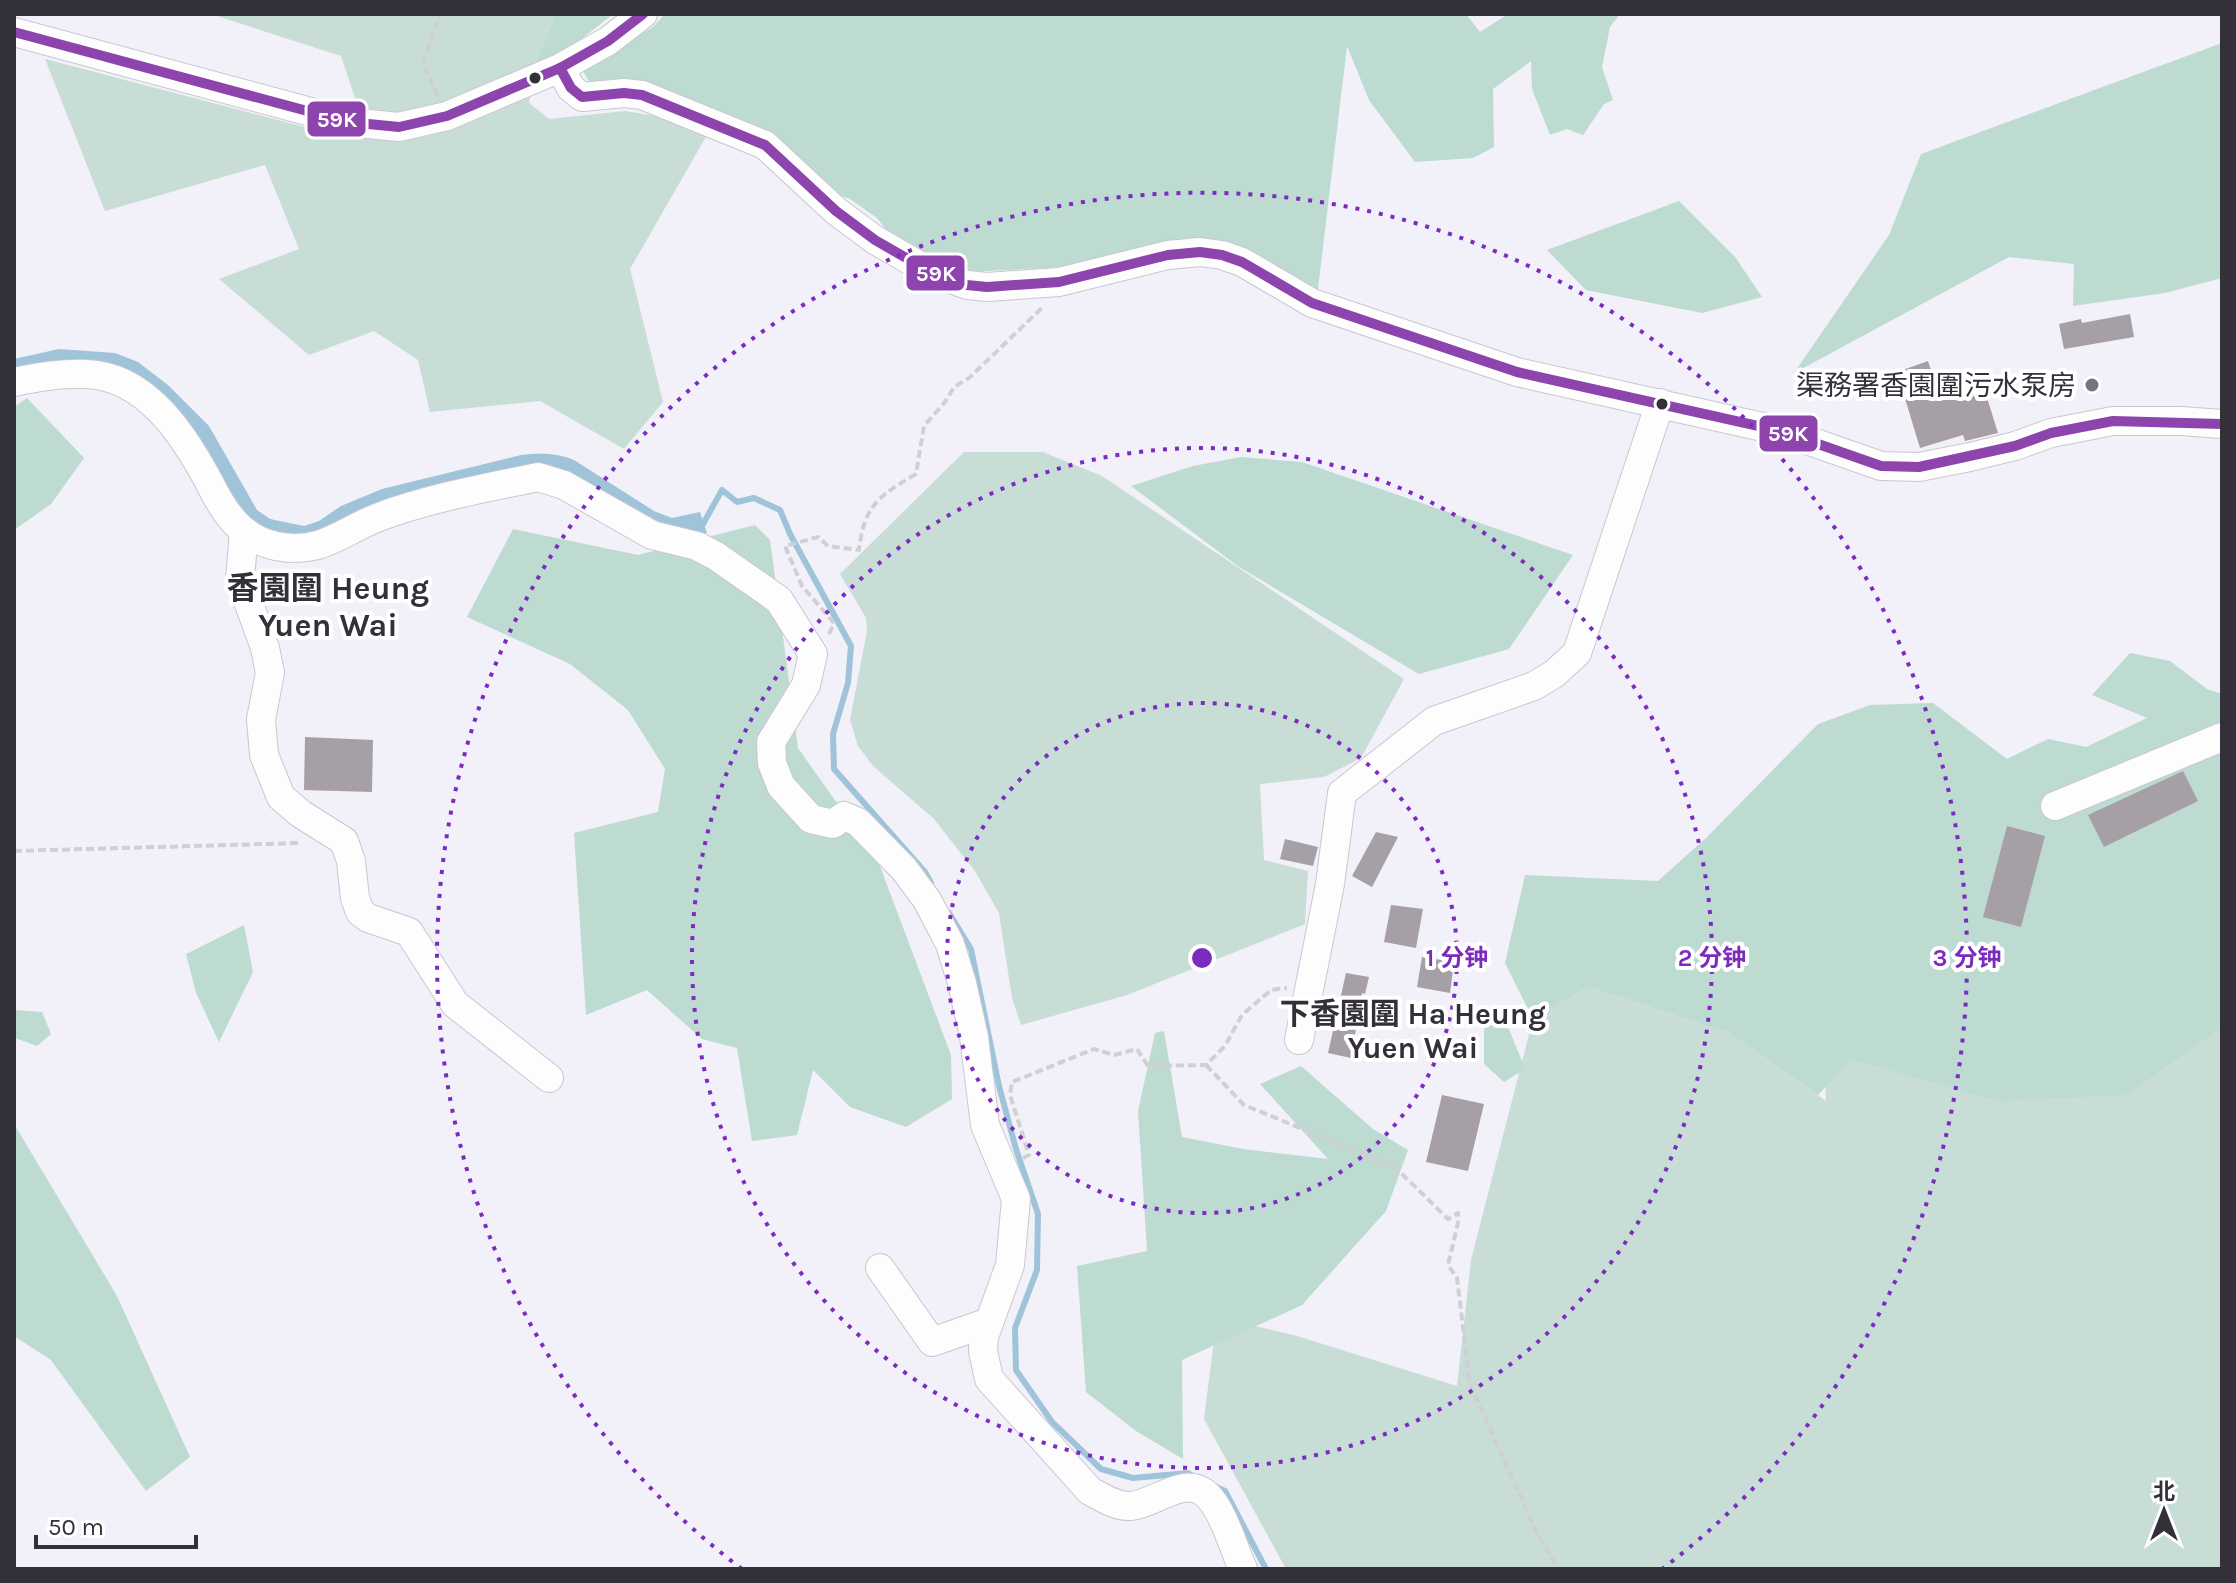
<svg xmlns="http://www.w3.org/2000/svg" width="2236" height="1583" viewBox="0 0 2236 1583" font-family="Karla,'Noto Sans SC',sans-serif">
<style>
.green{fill:#c7ddd5}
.forest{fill:#bddbd0}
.water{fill:#9fc4d9}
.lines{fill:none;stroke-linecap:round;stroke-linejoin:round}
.stream{stroke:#9fc4d9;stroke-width:6}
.building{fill:#a6a0a6}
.minor-casing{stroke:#c9c7cf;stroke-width:30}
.path{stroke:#d0cfd3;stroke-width:4;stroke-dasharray:8 4;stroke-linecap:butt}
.minor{stroke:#fdfdfe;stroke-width:28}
.bus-1-casing{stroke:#fff;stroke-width:16}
.bus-1{stroke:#8e44ad;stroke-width:10}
.ring{fill:none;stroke:#7b2cbf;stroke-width:4;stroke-dasharray:4 8}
.bus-dot{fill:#33303a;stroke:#fff;stroke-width:3}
.poi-dot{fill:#76737c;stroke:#fff;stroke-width:3}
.labels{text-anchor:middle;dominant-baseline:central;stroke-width:8;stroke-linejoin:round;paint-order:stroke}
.poi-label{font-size:28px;fill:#33303a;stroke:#fff;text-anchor:end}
.neighbourhood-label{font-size:30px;font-weight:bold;fill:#33303a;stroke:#fff}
.quarter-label{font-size:32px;font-weight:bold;fill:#33303a;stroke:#fff}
.centre{fill:#7b2cbf;stroke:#fff;stroke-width:4}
.ring-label{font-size:24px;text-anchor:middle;font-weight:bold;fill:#7b2cbf;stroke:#fff;stroke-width:8;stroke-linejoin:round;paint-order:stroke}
.line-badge{stroke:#fff;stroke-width:3}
.badge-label{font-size:22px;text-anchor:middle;font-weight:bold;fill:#fff}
</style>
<rect width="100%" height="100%" fill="#f2f0f8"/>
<g class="green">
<polygon points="211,14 556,14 535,63 529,103 549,119 625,111 668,118 707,135 630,269 663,402 624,449 540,401 430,412 418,360 374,331 309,355 219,279 299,249 265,165 105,211 45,59 350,139 359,110 341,56"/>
<polygon points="964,452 1043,452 1102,476 1404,679 1361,758 1324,777 1260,784 1264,860 1308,871 1305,924 1127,995 1021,1025 1012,998 999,913 975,871 933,818 873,766 858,746 850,720 867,631 866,618 840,574"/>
<polygon points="1589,987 1729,1033 1826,1101 1821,987 2222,1027 2222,1569 1286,1569 1204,1419 1217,1317 1297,1336 1457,1386 1471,1260 1533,1019"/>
</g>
<g class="forest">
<polygon points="556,14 613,14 570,48 535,63"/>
<polygon points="665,14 1466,14 1480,32 1508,14 1620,14 1610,27 1602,67 1613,100 1604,104 1583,135 1567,129 1550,135 1532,89 1531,61 1493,89 1494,147 1473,158 1415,162 1369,100 1347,46 1317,297 1206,240 1146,246 1066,267 966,272 893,239 877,218 850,199 822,189 784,148 590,83 582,70 653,27"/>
<polygon points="2222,43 2222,278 2165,293 2073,306 2074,264 2009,257 1794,373 1889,235 1921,154"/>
<polygon points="1679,201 1735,257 1762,297 1702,313 1586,290 1547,250"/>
<polygon points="27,398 84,458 51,504 14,530 14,407"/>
<polygon points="1241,457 1302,462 1573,555 1509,649 1419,674 1239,567 1131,486 1193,466"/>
<polygon points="755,525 770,540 798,748 878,861 951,1055 952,1099 906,1127 850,1107 813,1070 797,1135 752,1141 737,1048 702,1039 647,990 586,1015 574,833 658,812 665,769 628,710 570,664 467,617 513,529 638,555"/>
<polygon points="2130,653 2170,661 2207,689 2222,694 2222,1027 2126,1095 1999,1101 1851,1059 1818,1095 1729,1033 1589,987 1533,1019 1505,963 1525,875 1658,881 1707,837 1818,724 1870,705 1933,703 2007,759 2048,739 2086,747 2147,718 2092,695"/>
<polygon points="244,925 253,972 219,1042 196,993 186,954"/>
<polygon points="16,1010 42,1012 51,1034 37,1046 15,1038"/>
<polygon points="1484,1023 1509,1029 1525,1069 1504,1082 1484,1064"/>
<polygon points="1164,1031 1182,1137 1243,1149 1328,1159 1260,1084 1301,1066 1373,1129 1408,1150 1386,1211 1302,1305 1182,1360 1183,1459 1136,1431 1086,1392 1077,1266 1147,1251 1138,1111 1155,1033"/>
<polygon points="14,1124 117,1296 190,1457 146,1491 51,1360 14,1336"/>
</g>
<path class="water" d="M59,349L115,353L138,362L168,385L209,426L257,510L270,519L304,526L319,521L341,506L382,489L521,455C540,453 556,453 574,460L654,511L672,518L700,512L707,533L677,536L568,478L302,542L251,528L148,392L14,378V359Z"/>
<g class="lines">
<g class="stream">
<polyline points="699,524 703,524 722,490 737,502 754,498 780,510 790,534 851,646 848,683 833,734 834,769 925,872 931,883"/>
<polyline points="949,913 971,949 999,1086 1016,1149 1038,1214 1037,1270 1015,1328 1016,1370 1052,1422 1101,1469 1133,1478 1188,1473 1193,1476"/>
<polyline points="1214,1486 1225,1491 1266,1569"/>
</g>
</g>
<g class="building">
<polygon points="2130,314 2134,337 2064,349 2059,324 2081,319 2082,323"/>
<polygon points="1928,361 1940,399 1983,385 1998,433 1965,441 1963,435 1920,448 1897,372"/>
<polygon points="305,737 373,740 372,792 304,790"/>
<polygon points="2183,771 2198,801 2104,847 2088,815"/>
<polygon points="2007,826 2045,836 2021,927 1983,917"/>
<polygon points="1376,832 1398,837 1372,887 1352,876"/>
<polygon points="1285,839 1318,847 1313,866 1280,859"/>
<polygon points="1391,905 1423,909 1416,948 1384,942"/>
<polygon points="1422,957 1454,962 1450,993 1417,987"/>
<polygon points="1346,973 1369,977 1365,994 1362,993 1351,1058 1328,1053"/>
<polygon points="1442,1095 1484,1104 1468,1171 1426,1162"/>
</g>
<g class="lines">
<defs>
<g id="minor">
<polyline points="14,32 348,122 399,127 447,116 560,68 608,41 643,14"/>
<polyline points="560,68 571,88 582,97 624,93 642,95 765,145 836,211 875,240 927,270 967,285 987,287 1059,282 1168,255 1200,252 1222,255 1242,262 1312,303 1517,372 1781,431 1881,466 1919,467 1970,457 2015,446 2051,433 2113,421 2181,421 2222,424"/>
<path d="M14,382C38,377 62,373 86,374C146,376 184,435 209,482C224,512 240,538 276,546C322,555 340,532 379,517C429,498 486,488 538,477L564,485L652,535L697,546L716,556L779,600L813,654L806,685L771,742L772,763L781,786L811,819L833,824L844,816L858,822L904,869L927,900L950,944L962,983L974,1037L985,1125L1016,1199L1010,1265L984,1337L983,1351L989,1379L1090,1491C1102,1497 1116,1507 1131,1506C1155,1504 1185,1474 1207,1495C1223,1510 1234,1549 1243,1569"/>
<polyline points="244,531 240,579 265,648 270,673 261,719 264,755 281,797 301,814 344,841 351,861 355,898 360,912 368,918 409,932 455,1004 549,1078"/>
<polyline points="2055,806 2222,737"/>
<polyline points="1299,1040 1330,884 1342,793 1434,721 1534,686 1554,674 1577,653 1660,403"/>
<polyline points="880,1268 932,1342 989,1322"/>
</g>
</defs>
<use href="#minor" class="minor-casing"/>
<g class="path">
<polyline points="438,96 423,63 440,14"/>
<path d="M829,634L834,623L802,586L785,546L818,537L828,546L859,550C864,505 879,496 916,474L924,426L945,402L954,387L969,378L1043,307"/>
<polyline points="14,851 301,843"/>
<polyline points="2221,1027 2222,1028"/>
<polyline points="1206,1065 1244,1105 1395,1167 1448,1219 1458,1213 1458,1223 1448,1265 1457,1278 1470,1384 1536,1531 1558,1569"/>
<polyline points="1023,1158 1029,1155 1010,1095 1012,1082 1094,1049 1114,1055 1137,1049 1148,1066 1206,1065 1225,1046 1242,1015 1271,990 1287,988"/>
</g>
<use href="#minor" class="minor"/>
<defs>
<g id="bus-1">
<polyline points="14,32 348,122 399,127 447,116 560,68 608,41 643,14"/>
<polyline points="560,68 571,88 582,97 624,93 642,95 765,145 836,211 875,240 927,270 967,285 987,287 1059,282 1168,255 1200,252 1222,255 1242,262 1312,303 1517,372 1781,431 1881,466 1919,467 2015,446 2051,433 2113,421 2222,424"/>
</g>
</defs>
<use href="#bus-1" class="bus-1-casing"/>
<use href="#bus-1" class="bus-1"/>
</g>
<g class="ring">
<circle cx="1202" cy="958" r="255"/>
<circle cx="1202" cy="958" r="510"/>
<path d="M742 1569A765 765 0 1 1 1662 1569"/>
</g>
<g class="bus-dot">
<circle cx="535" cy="78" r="7"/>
<circle cx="1662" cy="404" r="7"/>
</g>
<circle class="poi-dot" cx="2092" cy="385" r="8"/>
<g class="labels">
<g class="poi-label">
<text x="2076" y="385">渠務署香園圍污水泵房</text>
</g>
<g class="neighbourhood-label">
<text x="1413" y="1014">下香園圍 Ha Heung<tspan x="1413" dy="34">Yuen Wai</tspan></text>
</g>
<g class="quarter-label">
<text x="328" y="588">香園圍 Heung<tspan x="328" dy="37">Yuen Wai</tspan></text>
</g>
</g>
<circle cx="1202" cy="958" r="12" class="centre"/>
<g class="ring-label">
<text x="1457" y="966">1 分钟</text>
<text x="1712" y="966">2 分钟</text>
<text x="1967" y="966">3 分钟</text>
</g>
<g class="line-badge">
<rect x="306" y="100" width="61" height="38" rx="8" fill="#8e44ad"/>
<rect x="905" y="254" width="61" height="38" rx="8" fill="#8e44ad"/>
<rect x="1758" y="414" width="61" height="39" rx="8" fill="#8e44ad"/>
</g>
<g class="badge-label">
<text x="337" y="127">59K</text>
<text x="936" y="281">59K</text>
<text x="1788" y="441">59K</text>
</g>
<rect width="2236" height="1583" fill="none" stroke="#33303a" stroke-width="32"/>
<g transform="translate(2164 1511)" stroke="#ffffff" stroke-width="6" paint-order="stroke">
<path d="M0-6L14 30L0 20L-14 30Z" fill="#33303a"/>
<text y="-12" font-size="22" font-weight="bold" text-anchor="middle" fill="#33303a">北</text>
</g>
<path d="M36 1535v12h160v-12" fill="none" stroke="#33303a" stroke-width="4"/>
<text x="48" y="1535" font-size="24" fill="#33303a" stroke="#ffffff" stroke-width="6" paint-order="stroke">50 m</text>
</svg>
